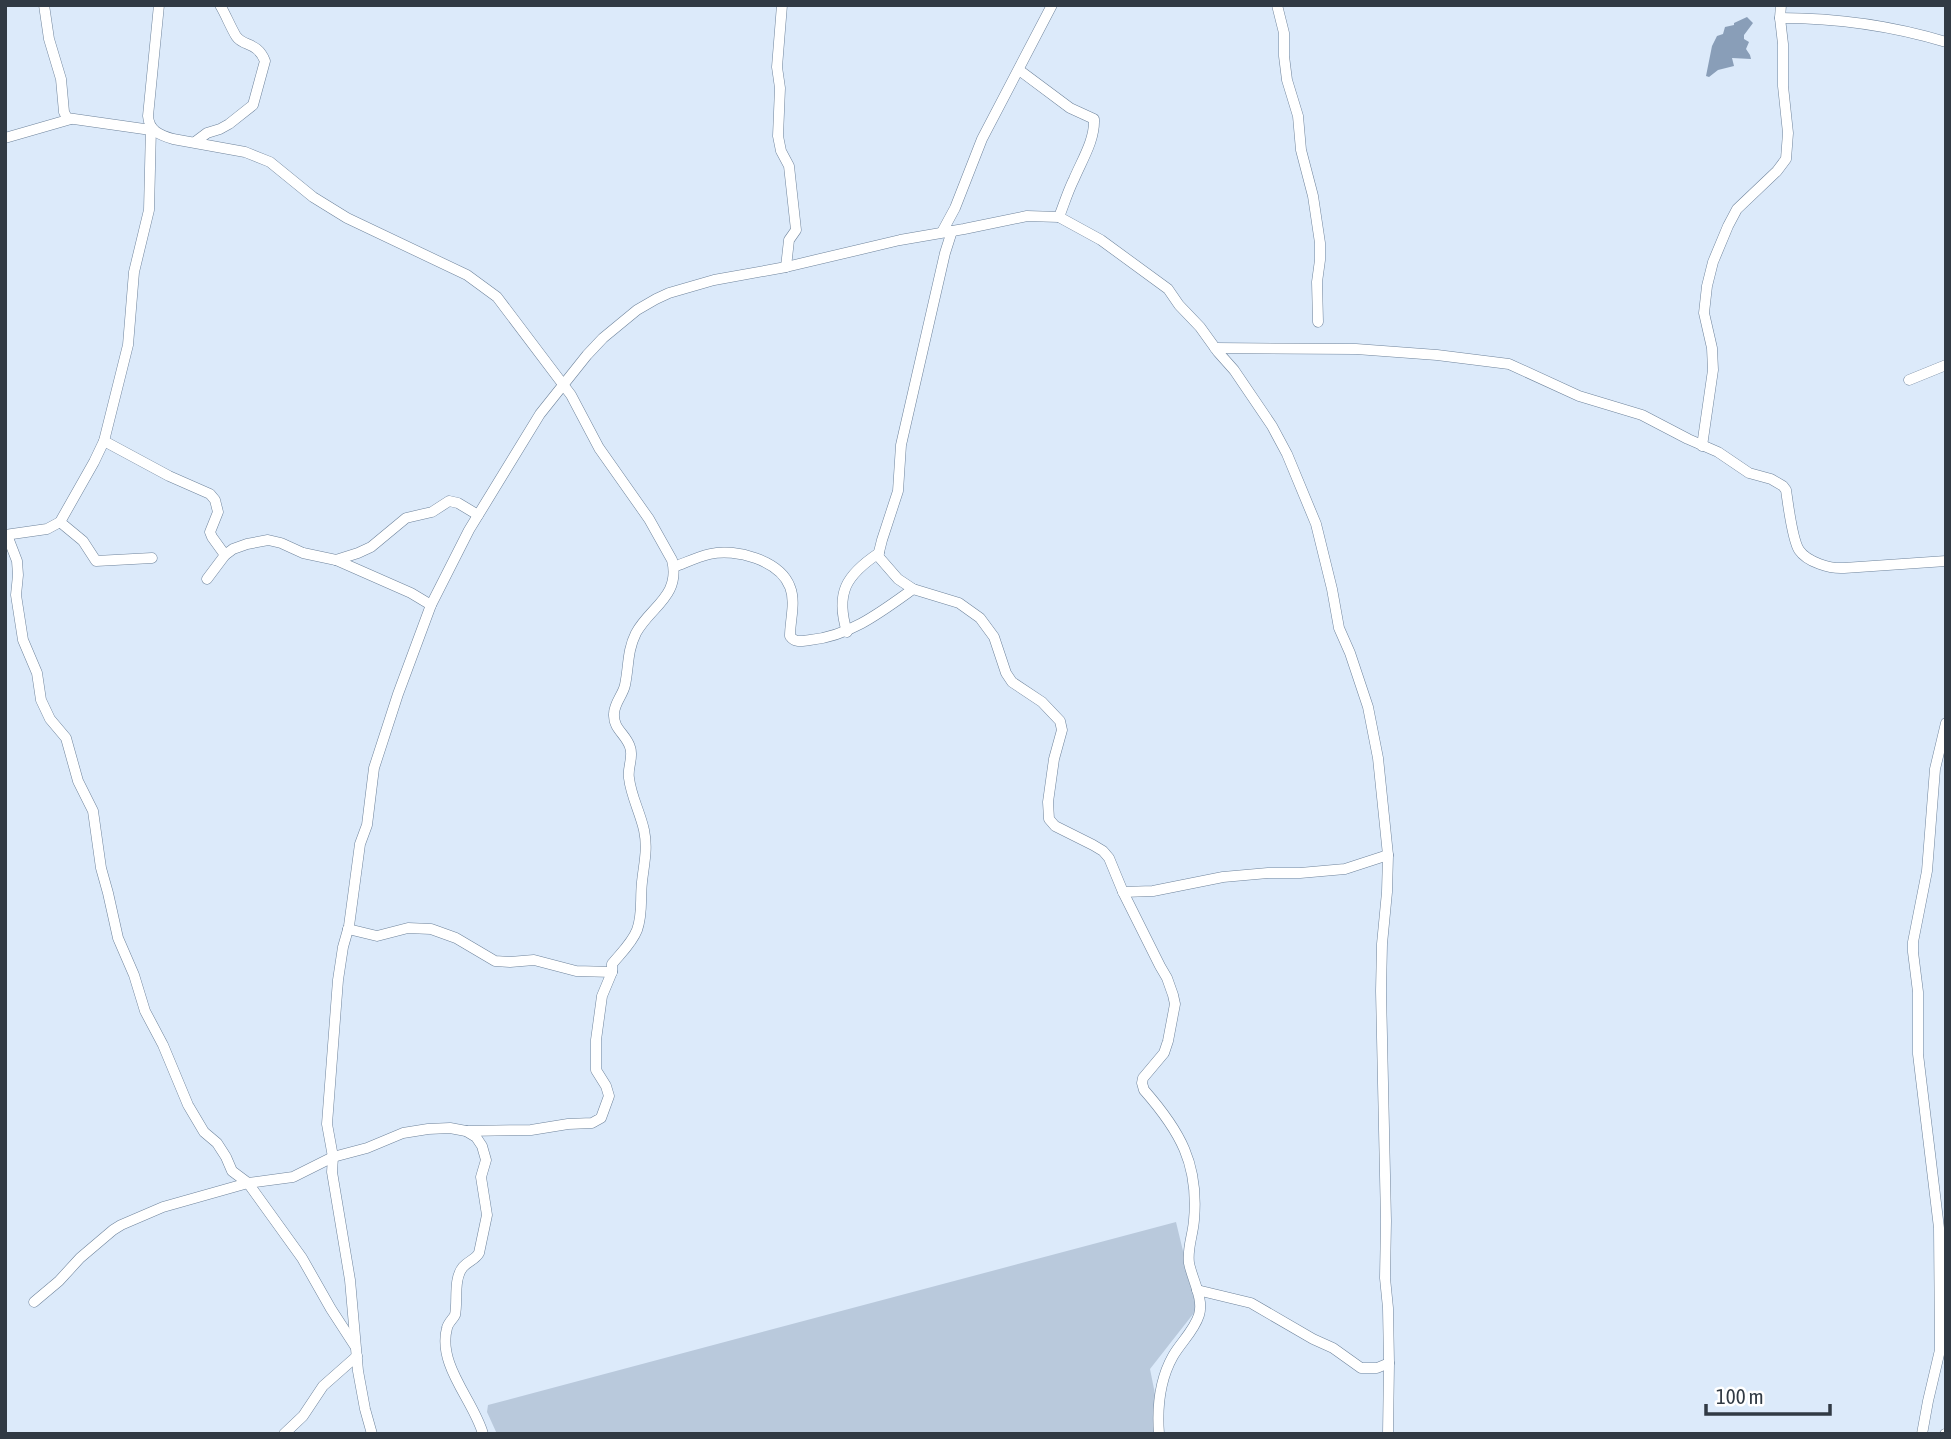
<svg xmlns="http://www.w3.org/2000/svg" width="1951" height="1439" viewBox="0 0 1951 1439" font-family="'Asap Condensed',sans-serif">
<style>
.green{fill:#b9c9dc}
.water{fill:#899eb8}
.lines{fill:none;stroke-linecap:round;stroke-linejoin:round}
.minor-casing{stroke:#6e839b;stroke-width:11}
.minor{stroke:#fff;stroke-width:10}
</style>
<rect width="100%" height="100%" fill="#dceafa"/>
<polygon class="green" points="1176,1222 1197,1309 1150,1369 1163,1434 497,1434 487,1412 488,1405"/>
<polygon class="water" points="1747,17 1753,23 1744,35 1744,39 1749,42 1746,49 1750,55 1751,59 1732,58 1734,66 1718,70 1709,77 1706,76 1712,46 1717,36 1723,34 1725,27 1734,25 1734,23"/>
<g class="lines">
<defs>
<g id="minor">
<polyline points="44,5 49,39 61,79 64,112 67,118 151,130"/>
<path d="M159,5L148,116C149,131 160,135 173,139L245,152L270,162L313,197L347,218L467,275L497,297L571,395L599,448L649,519L672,560C681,596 650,607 636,633C627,651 629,666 625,685C623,695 614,703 614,714C613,729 626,734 630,747C634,757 627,768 629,778C631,796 640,812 644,830C648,849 644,863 642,882C640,899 643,914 637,930C632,943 621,953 612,964V972L602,996L596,1040V1070L606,1086L609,1096L601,1118L592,1123L568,1124L531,1130L466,1131"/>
<polyline points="782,5 777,67 780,88 778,136 781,151 789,166 796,230 789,240 786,267"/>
<polyline points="1277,5 1284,33 1284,56 1287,80 1298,116 1301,150 1313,196 1320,243 1320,260 1317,282 1318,322"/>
<path d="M1780,18C1835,18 1893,26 1946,42"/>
<path d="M1019,70L1070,108L1094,119C1095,140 1082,160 1074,179C1068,191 1064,204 1059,217"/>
<polyline points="5,138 71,119"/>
<path d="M195,142L207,133L220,129L229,124L253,105L265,61C257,41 243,47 236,36C230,26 226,15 220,5"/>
<path d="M952,231L945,253L901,445L898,491L882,540L878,556L898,579L913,589L959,603L980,618L994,637L1006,673L1012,682L1042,702L1060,721L1062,730L1054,759L1048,802L1049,819L1055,826L1093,845L1103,851L1109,858L1123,892L1160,966L1167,978L1173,995L1175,1004L1168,1041L1164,1053L1143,1078L1142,1083L1144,1090C1180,1131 1199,1164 1194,1220C1193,1235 1187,1248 1189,1263C1192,1279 1204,1299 1199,1315C1194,1331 1181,1342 1173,1356C1160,1379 1157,1408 1159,1434"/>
<polyline points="942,232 955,208 982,139 1052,5"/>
<path d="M1215,348L1356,349L1437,355L1509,364L1579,396L1642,415L1688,439L1718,452L1749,473L1771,479L1783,486L1786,490C1788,503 1792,539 1799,550C1807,562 1830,569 1844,568L1946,561"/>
<polyline points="1909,380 1946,365"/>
<polyline points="104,441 169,476 210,494 215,500 218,512 210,532 212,537 225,555"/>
<polyline points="1702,446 1713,370 1712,348 1704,313 1707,286 1713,262 1728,226 1737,209 1777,171 1786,159 1788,133 1783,86 1783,44 1780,18 1781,5"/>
<polyline points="60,522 83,541 96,561 152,558"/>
<polyline points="5,535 47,529 60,522 94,462 104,441 128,345 134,272 149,210 151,127"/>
<polyline points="7,535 17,561 18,575 16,595 23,640 37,673 41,700 50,719 66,738 78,781 93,811 101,868 108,893 118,938 134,975 145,1011 163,1045 188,1105 204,1132 217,1143 226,1157 232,1171 248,1183 302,1258 331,1309 355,1346"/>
<polyline points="336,560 358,553 371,547 406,518 432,512 449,501 458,503 478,515"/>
<path d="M674,567C685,563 697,557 710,554C735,548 780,560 790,587C796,602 790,620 790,636C795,643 801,641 810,640C850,636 881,612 913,589"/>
<polyline points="207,579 225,555 233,549 247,544 268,540 281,543 303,553 336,560 411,593 431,605"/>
<path d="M847,632C835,593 846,575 879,553"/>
<polyline points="1123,892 1153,891 1223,877 1268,873 1300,873 1345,869 1388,855"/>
<polyline points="348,929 377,936 408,928 431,929 456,938 495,961 510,962 534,960 576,971 612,972"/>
<polyline points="1197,1290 1251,1303 1313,1339 1333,1348 1361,1368 1377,1368 1389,1363"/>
<path d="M34,1302L59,1281L80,1258L113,1230L121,1225L163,1207L248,1183L293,1177L333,1157L367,1148L403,1133L428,1129L450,1128L466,1131L476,1137L482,1146L486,1160L481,1177L487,1215L479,1253C475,1260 468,1261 463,1267C453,1279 458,1301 455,1315C453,1319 448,1323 447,1328C437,1365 474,1401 483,1434"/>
<polyline points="284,1434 303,1416 323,1386 357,1356"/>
<polyline points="372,1434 365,1409 358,1371 350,1280 332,1172 333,1157 327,1124 338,980 343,947 349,926 360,844 367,825 374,768 398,694 431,605 469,530 540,414 587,355 603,338 637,310 656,299 669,293 714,280 786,267 900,240 964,229 1027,216 1059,217 1101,240 1168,289 1179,305 1200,327 1218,352 1234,370 1272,426 1287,454 1316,524 1332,589 1339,628 1350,653 1368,707 1378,758 1388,855 1387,892 1382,944 1381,991 1386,1221 1385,1278 1388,1308 1389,1363 1388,1434"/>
<polyline points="1922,1434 1928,1401 1940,1350 1939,1228 1918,1054 1918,992 1913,952 1913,942 1927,871 1935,769 1946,723"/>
<polyline points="1945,1434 1946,1434"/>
</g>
</defs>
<use href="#minor" class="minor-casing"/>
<use href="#minor" class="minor"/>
</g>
<rect width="1951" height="1439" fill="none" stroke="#313a44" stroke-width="14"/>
<path d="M1706 1404v10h124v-10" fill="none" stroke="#313a44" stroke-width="3.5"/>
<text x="1716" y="1404" font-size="21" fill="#313a44" stroke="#ffffff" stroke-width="5" paint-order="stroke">100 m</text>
</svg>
